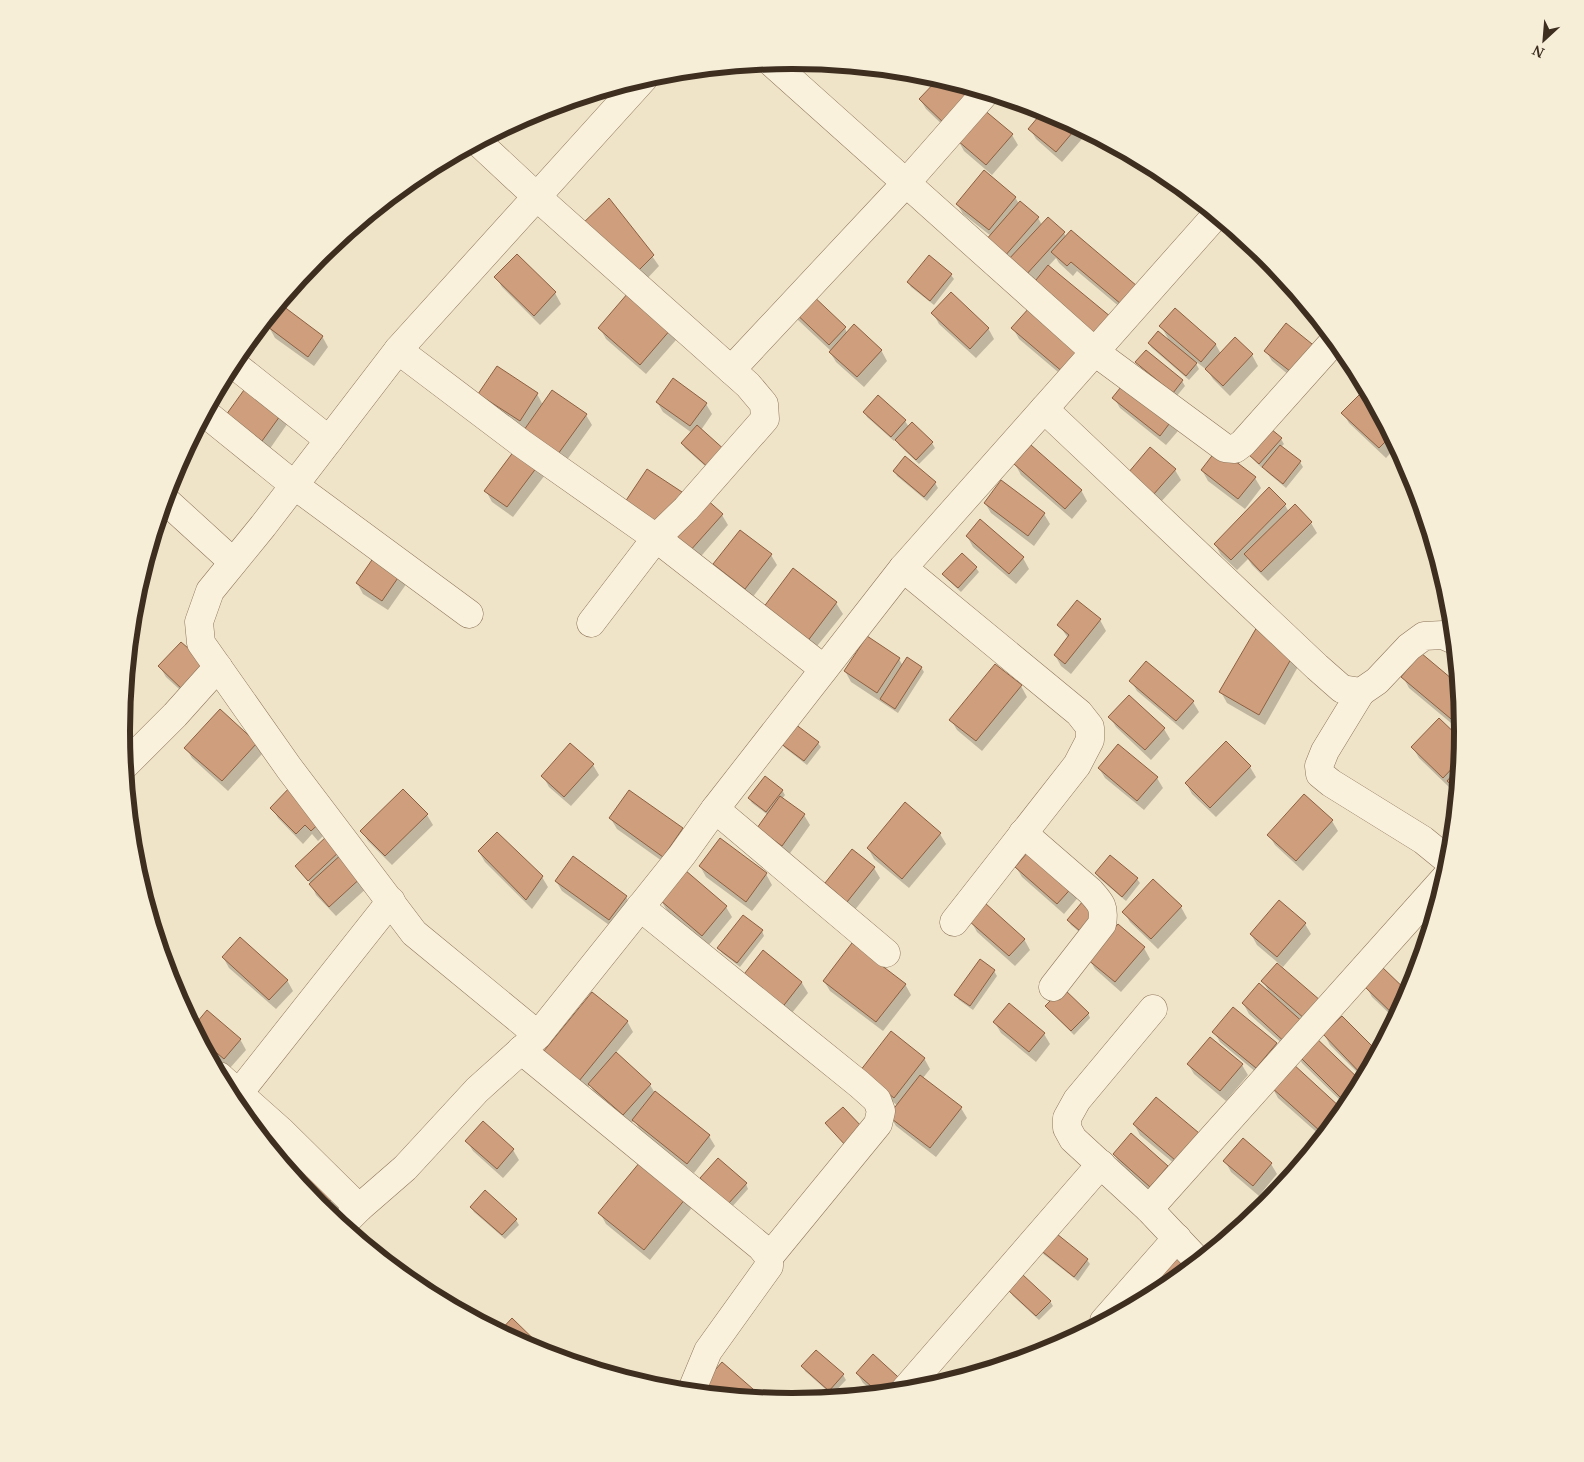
<svg xmlns="http://www.w3.org/2000/svg" width="1584" height="1462" viewBox="0 0 1584 1462" font-family="'Noto Serif',serif">
<style>
.shadow{fill:#0003}
.building{fill:#cf9f7d;stroke:#8d5f41}
.lines{fill:none;stroke-linecap:round;stroke-linejoin:round}
.minor-casing{stroke:#8d765c;stroke-width:29}
.minor{stroke:#faf1dc;stroke-width:28}
.rim{fill:none;stroke:#3d2e20;stroke-width:6}
</style>
<rect width="100%" height="100%" fill="#f0e4c8"/>
<g class="shadow">
<polygon points="940,78 970,87 977,94 954,136 926,109 920,99"/>
<polygon points="1046,110 1088,132 1062,162 1036,139 1030,129"/>
<polygon points="1012,135 1018,145 992,175 964,151 958,140"/>
<polygon points="1015,197 1019,204 1038,218 1042,225 1064,233 1066,237 1071,232 1128,314 1077,271 1073,276 1059,263 1056,258 1031,285 991,236 963,214 957,204"/>
<polygon points="581,227 652,256 659,266 643,283"/>
<polygon points="517,255 555,293 561,304 540,325 502,287 496,277"/>
<polygon points="951,275 954,279 934,305 911,287 908,282"/>
<polygon points="808,293 845,328 847,333 881,350 887,361 864,387 836,362 830,352 831,351 798,320 792,309"/>
<polygon points="284,298 285,300 262,325 261,325"/>
<polygon points="1175,310 1216,345 1221,354 1235,339 1252,355 1258,366 1230,396 1213,379 1208,371 1194,360 1199,369 1189,380 1152,348 1149,344 1170,342 1161,326"/>
<polygon points="933,313 988,328 994,339 976,358 939,324"/>
<polygon points="269,327 322,336 328,347 314,366 275,338"/>
<polygon points="600,328 670,330 676,340 646,374 606,339"/>
<polygon points="1013,328 1081,354 1071,383 1019,339"/>
<polygon points="1266,351 1322,359 1301,385 1272,361"/>
<polygon points="1137,363 1182,381 1185,386 1176,397 1140,367"/>
<polygon points="250,385 290,420 269,450 234,425"/>
<polygon points="480,394 537,394 543,405 586,415 592,425 564,464 486,404"/>
<polygon points="878,397 905,421 909,427 912,424 932,443 935,448 919,464 899,445 896,439 894,441 867,417 865,412"/>
<polygon points="1114,398 1172,421 1178,431 1166,445 1120,408"/>
<polygon points="657,402 706,404 712,414 701,430 714,474 685,448 682,443 692,433 663,412"/>
<polygon points="1376,408 1397,446 1386,458 1349,423 1343,413"/>
<polygon points="1281,439 1284,444 1281,447 1300,462 1303,467 1286,488 1267,472 1263,467 1262,468 1254,460 1251,455"/>
<polygon points="517,448 545,475 513,517 492,502 486,491"/>
<polygon points="1015,464 1081,490 1087,501 1072,519 1021,475"/>
<polygon points="1175,470 1181,480 1159,504 1129,473"/>
<polygon points="1202,470 1255,478 1261,488 1245,509 1208,481"/>
<polygon points="895,471 935,483 938,488 927,501 897,476"/>
<polygon points="1269,489 1285,505 1289,512 1311,523 1317,533 1268,581 1252,565 1248,559 1237,570 1221,555 1215,544"/>
<polygon points="985,503 1044,514 1050,524 1034,546 991,513"/>
<polygon points="722,515 728,525 696,562 678,546"/>
<polygon points="740,531 771,555 777,565 752,598 721,575 715,564"/>
<polygon points="967,536 1023,558 1029,569 1016,584 973,547"/>
<polygon points="376,556 407,583 388,610 363,594 357,583"/>
<polygon points="976,568 979,572 961,592 947,579 944,574"/>
<polygon points="793,570 836,603 843,614 813,651 770,618"/>
<polygon points="1100,620 1106,631 1071,674 1061,666 1055,655 1068,638 1059,625"/>
<polygon points="867,638 899,659 903,666 921,667 924,672 898,713 851,682 845,671"/>
<polygon points="181,643 192,701 166,677 160,667"/>
<polygon points="1308,649 1265,725 1227,703 1221,692"/>
<polygon points="1422,655 1459,686 1463,733 1409,688 1403,677"/>
<polygon points="1131,681 1193,702 1199,712 1183,730 1137,691"/>
<polygon points="1021,686 1027,697 982,751 957,730 951,720"/>
<polygon points="1110,717 1164,729 1170,739 1151,760 1116,727"/>
<polygon points="1439,720 1462,742 1457,794 1451,786 1450,788 1419,758 1413,748"/>
<polygon points="256,743 262,754 228,791 192,758 186,748"/>
<polygon points="818,743 821,747 807,765 785,748 782,744"/>
<polygon points="593,765 599,775 571,806 549,787 543,776"/>
<polygon points="1250,767 1256,777 1216,817 1192,794 1186,783"/>
<polygon points="1099,768 1157,778 1163,788 1144,810 1105,778"/>
<polygon points="782,790 785,795 782,799 804,815 810,825 788,856 764,839 768,815 752,803 749,798"/>
<polygon points="403,791 427,815 433,825 392,865 368,841 362,831"/>
<polygon points="630,792 682,829 688,840 669,866 617,829 611,819"/>
<polygon points="1304,796 1332,821 1338,831 1303,871 1275,845 1269,835"/>
<polygon points="906,804 940,834 946,844 909,888 874,859 868,848"/>
<polygon points="272,808 331,828 318,841 312,834 303,844 278,818"/>
<polygon points="327,838 369,886 336,916 316,895 311,884 297,866"/>
<polygon points="720,840 766,874 772,885 752,911 706,877 700,866"/>
<polygon points="479,852 542,877 548,887 532,909 485,862"/>
<polygon points="1016,867 1081,894 1064,914 1022,877"/>
<polygon points="874,868 880,878 854,911 832,894 826,883"/>
<polygon points="1096,873 1137,879 1140,883 1126,901 1099,878"/>
<polygon points="556,881 626,897 632,907 616,930 562,891"/>
<polygon points="1153,881 1181,907 1187,918 1158,949 1130,922 1124,912"/>
<polygon points="661,900 726,907 732,917 708,946 667,911"/>
<polygon points="1083,902 1089,940 1071,925 1068,920"/>
<polygon points="1279,902 1305,924 1311,934 1283,967 1257,945 1251,934"/>
<polygon points="971,921 1024,939 1030,950 1015,966 977,932"/>
<polygon points="762,931 764,936 740,967 722,953 719,948"/>
<polygon points="1144,948 1150,959 1121,992 1095,969 1089,959"/>
<polygon points="763,952 802,983 808,993 787,1019"/>
<polygon points="223,957 287,980 293,991 276,1009 229,968"/>
<polygon points="980,961 994,971 997,976 973,1010 959,1000 956,996"/>
<polygon points="1277,965 1313,1036 1361,1083 1347,1107 1302,1063 1296,1052 1294,1054 1249,1014 1243,1003 1270,994 1263,981"/>
<polygon points="1382,969 1409,994 1395,1019 1372,997 1366,986"/>
<polygon points="824,981 905,984 911,995 883,1031 830,991"/>
<polygon points="1047,1006 1088,1013 1090,1018 1074,1035 1050,1011"/>
<polygon points="627,1021 633,1032 615,1054 650,1085 655,1093 709,1136 715,1146 694,1173 640,1130 634,1120 630,1125 595,1094 590,1085 586,1090 551,1062"/>
<polygon points="995,1023 1044,1034 1050,1044 1036,1062 1001,1033"/>
<polygon points="193,1028 240,1039 246,1050 230,1068 203,1046"/>
<polygon points="1214,1032 1276,1043 1282,1054 1263,1078 1220,1042"/>
<polygon points="1324,1034 1377,1053 1363,1078 1330,1045"/>
<polygon points="924,1058 930,1069 923,1078 961,1108 967,1118 936,1157 896,1126 890,1116 898,1106 867,1081"/>
<polygon points="1188,1064 1242,1065 1248,1075 1226,1101 1194,1074"/>
<polygon points="1272,1087 1340,1109 1343,1113 1322,1137 1278,1098"/>
<polygon points="1134,1124 1210,1149 1188,1175 1140,1135"/>
<polygon points="467,1141 513,1150 519,1160 503,1178 473,1151"/>
<polygon points="285,1150 343,1201 331,1217 317,1205 278,1158"/>
<polygon points="1114,1154 1167,1167 1173,1177 1156,1196 1120,1164"/>
<polygon points="1225,1161 1271,1164 1277,1174 1259,1196 1231,1172"/>
<polygon points="702,1179 746,1184 748,1189 731,1208 704,1183"/>
<polygon points="685,1199 691,1209 650,1260 606,1224 600,1213"/>
<polygon points="471,1207 516,1220 519,1225 505,1239 474,1212"/>
<polygon points="1039,1248 1087,1260 1090,1264 1078,1281 1042,1253"/>
<polygon points="1195,1264 1169,1286 1160,1273"/>
<polygon points="1010,1291 1050,1301 1053,1306 1039,1320 1013,1296"/>
<polygon points="816,1351 843,1375 846,1380 832,1395 805,1371 803,1366"/>
<polygon points="857,1373 910,1390 876,1394 863,1383"/>
</g>
<g class="building">
<polygon points="939,78 972,88 948,127 919,99"/>
<polygon points="983,109 1013,134 986,165 957,140"/>
<polygon points="1044,110 1078,126 1056,152 1028,129"/>
<polygon points="984,170 1016,197 989,230 956,204"/>
<polygon points="609,198 654,255 636,273 579,227"/>
<polygon points="1020,201 1039,217 1004,257 985,241"/>
<polygon points="1048,217 1065,232 1025,276 1008,260"/>
<polygon points="1071,230 1137,286 1121,304 1071,262 1067,266 1051,252"/>
<polygon points="517,254 556,292 534,316 494,277"/>
<polygon points="929,255 952,274 930,301 907,282"/>
<polygon points="1048,265 1111,317 1095,337 1032,285"/>
<polygon points="808,291 846,327 829,345 791,309"/>
<polygon points="951,292 989,328 970,349 931,313"/>
<polygon points="628,293 671,329 640,365 598,328"/>
<polygon points="283,306 323,336 308,357 268,327"/>
<polygon points="1030,307 1082,353 1064,373 1011,328"/>
<polygon points="1175,308 1216,344 1201,362 1159,326"/>
<polygon points="1286,323 1317,348 1295,375 1264,351"/>
<polygon points="854,324 882,350 857,377 829,352"/>
<polygon points="1158,331 1197,363 1186,376 1148,343"/>
<polygon points="1235,337 1253,354 1223,386 1205,369"/>
<polygon points="1146,350 1183,380 1173,393 1135,362"/>
<polygon points="497,366 538,393 520,421 478,394"/>
<polygon points="673,378 707,403 690,426 656,402"/>
<polygon points="1125,382 1172,420 1160,436 1112,398"/>
<polygon points="249,383 285,409 262,441 226,415"/>
<polygon points="552,390 587,414 558,454 524,430"/>
<polygon points="1362,392 1375,404 1391,436 1379,448 1341,413"/>
<polygon points="878,395 906,420 891,437 863,412"/>
<polygon points="912,422 933,442 916,460 895,440"/>
<polygon points="697,425 727,452 711,470 681,443"/>
<polygon points="1271,429 1282,438 1259,464 1249,455"/>
<polygon points="1031,445 1082,490 1065,509 1014,464"/>
<polygon points="1280,445 1301,461 1283,484 1262,467"/>
<polygon points="517,447 540,463 507,507 484,491"/>
<polygon points="1150,447 1176,469 1153,495 1128,473"/>
<polygon points="1218,448 1256,477 1238,499 1201,470"/>
<polygon points="905,456 936,482 924,497 893,471"/>
<polygon points="647,469 682,492 656,531 621,508"/>
<polygon points="1001,480 1045,513 1028,536 984,503"/>
<polygon points="1269,487 1286,504 1231,560 1214,544"/>
<polygon points="704,497 723,514 689,552 670,536"/>
<polygon points="1295,504 1312,522 1261,572 1244,554"/>
<polygon points="980,519 1024,557 1009,574 966,536"/>
<polygon points="740,530 772,554 745,589 713,564"/>
<polygon points="962,553 977,567 958,588 942,574"/>
<polygon points="376,554 402,572 382,601 356,583"/>
<polygon points="793,568 837,602 807,642 763,608"/>
<polygon points="1077,600 1101,619 1065,664 1054,655 1069,635 1057,625"/>
<polygon points="1264,615 1303,638 1259,715 1219,692"/>
<polygon points="867,636 900,658 877,693 844,671"/>
<polygon points="181,642 209,666 185,692 158,666"/>
<polygon points="1421,653 1458,684 1463,729 1401,677"/>
<polygon points="907,657 922,667 895,709 880,699"/>
<polygon points="1146,661 1194,701 1176,721 1129,681"/>
<polygon points="995,664 1022,685 976,741 949,720"/>
<polygon points="1129,695 1165,728 1145,750 1108,717"/>
<polygon points="220,709 257,743 222,781 184,748"/>
<polygon points="1439,718 1462,740 1460,760 1443,778 1411,747"/>
<polygon points="795,724 819,742 804,761 780,743"/>
<polygon points="1226,741 1251,766 1210,808 1185,783"/>
<polygon points="570,743 594,764 564,797 541,776"/>
<polygon points="1118,744 1158,777 1137,801 1098,768"/>
<polygon points="1459,767 1457,790 1447,781"/>
<polygon points="765,776 783,790 766,812 748,798"/>
<polygon points="293,784 326,817 311,831 305,825 296,834 270,808"/>
<polygon points="403,789 428,814 385,856 360,831"/>
<polygon points="629,790 683,828 663,857 609,818"/>
<polygon points="1304,794 1333,820 1296,861 1267,835"/>
<polygon points="780,796 805,814 782,846 757,828"/>
<polygon points="905,802 941,833 902,879 867,848"/>
<polygon points="497,832 543,876 526,900 478,851"/>
<polygon points="327,836 341,850 308,881 295,866"/>
<polygon points="720,838 767,873 746,902 699,866"/>
<polygon points="1034,845 1076,883 1057,904 1015,867"/>
<polygon points="852,849 875,867 847,902 825,883"/>
<polygon points="344,852 364,875 329,907 309,884"/>
<polygon points="1110,855 1138,878 1122,897 1095,873"/>
<polygon points="573,856 627,896 609,920 555,881"/>
<polygon points="685,870 727,906 702,936 660,900"/>
<polygon points="1153,879 1182,906 1151,939 1122,912"/>
<polygon points="1279,900 1306,923 1277,957 1250,934"/>
<polygon points="1083,901 1102,916 1086,936 1067,920"/>
<polygon points="985,903 1025,939 1009,956 969,921"/>
<polygon points="743,915 763,930 737,963 717,948"/>
<polygon points="1118,924 1145,947 1115,982 1087,959"/>
<polygon points="240,937 288,980 269,1000 222,957"/>
<polygon points="852,943 906,984 876,1022 823,981"/>
<polygon points="763,950 802,982 781,1009 741,978"/>
<polygon points="980,959 995,970 970,1006 954,995"/>
<polygon points="1277,963 1321,1001 1305,1019 1261,981"/>
<polygon points="1382,967 1409,993 1396,1017 1364,986"/>
<polygon points="1259,983 1306,1025 1288,1045 1242,1003"/>
<polygon points="1063,988 1089,1013 1071,1031 1045,1006"/>
<polygon points="592,992 628,1021 579,1081 543,1052"/>
<polygon points="1009,1003 1045,1033 1029,1052 993,1022"/>
<polygon points="1233,1007 1277,1043 1256,1068 1212,1032"/>
<polygon points="207,1010 241,1039 224,1059 199,1038 193,1027"/>
<polygon points="1342,1016 1378,1052 1364,1077 1323,1034"/>
<polygon points="891,1031 925,1058 894,1098 860,1071"/>
<polygon points="1312,1034 1362,1082 1358,1089 1345,1102 1295,1052"/>
<polygon points="1210,1037 1243,1064 1220,1091 1187,1064"/>
<polygon points="616,1052 651,1084 623,1115 588,1084"/>
<polygon points="1292,1063 1341,1108 1320,1131 1271,1087"/>
<polygon points="920,1075 962,1107 930,1148 888,1116"/>
<polygon points="655,1091 710,1135 687,1164 632,1120"/>
<polygon points="1156,1097 1205,1138 1182,1166 1133,1124"/>
<polygon points="843,1107 864,1129 846,1146 825,1123"/>
<polygon points="483,1121 514,1149 497,1169 465,1141"/>
<polygon points="1131,1133 1168,1166 1150,1187 1113,1154"/>
<polygon points="1243,1138 1272,1163 1253,1186 1223,1161"/>
<polygon points="284,1148 338,1190 323,1210 278,1157"/>
<polygon points="718,1158 747,1183 728,1204 700,1178"/>
<polygon points="640,1162 686,1198 644,1250 598,1213"/>
<polygon points="1288,1171 1292,1175 1275,1195 1270,1190"/>
<polygon points="485,1190 517,1219 502,1235 470,1207"/>
<polygon points="1052,1230 1088,1259 1074,1277 1038,1248"/>
<polygon points="1181,1249 1196,1263 1171,1284 1159,1273"/>
<polygon points="1023,1275 1051,1301 1036,1316 1009,1291"/>
<polygon points="512,1318 551,1356 535,1351 499,1332"/>
<polygon points="816,1350 844,1374 829,1391 801,1366"/>
<polygon points="873,1354 908,1386 904,1391 879,1393 856,1373"/>
<polygon points="722,1362 761,1396 758,1399 696,1392"/>
</g>
<g class="lines">
<defs>
<g id="minor">
<polyline points="771,62 1095,352 1225,448 1235,449 1243,443 1335,340"/>
<polyline points="478,142 537,197 748,385 764,404 765,419 686,509 656,538 591,623"/>
<polyline points="398,350 521,443 656,538 824,669"/>
<polyline points="232,363 329,440"/>
<polyline points="731,370 906,183 986,92"/>
<polyline points="1044,409 1317,667 1342,689 1361,692 1377,681 1409,647 1424,636 1443,635 1454,640"/>
<polyline points="205,413 294,485 469,614"/>
<polyline points="164,499 233,562"/>
<polyline points="903,568 1079,713 1090,727 1090,740 1077,765 954,922"/>
<polyline points="1361,692 1325,751 1319,766 1320,774 1331,783 1423,840 1450,862"/>
<polyline points="124,766 175,715 218,667"/>
<polyline points="715,809 886,953"/>
<path d="M1023,833L1090,891C1101,903 1105,907 1102,924L1053,987"/>
<polyline points="640,907 859,1084 877,1100 881,1111 878,1124 769,1257"/>
<polyline points="1153,1009 1077,1100 1067,1118 1067,1128 1073,1139 1149,1209 1198,1261"/>
<polyline points="538,1035 414,933 289,768 201,643 199,622 210,591 263,526 398,350 644,78"/>
<polyline points="521,1050 761,1247 769,1257 769,1266 708,1351 691,1392"/>
<polyline points="219,1076 281,1131 359,1208"/>
<polyline points="239,1093 391,901"/>
<polyline points="1149,1209 1445,878"/>
<polyline points="342,1225 359,1208 405,1168 477,1090 538,1035 682,855 715,809 903,568 1216,215"/>
<polyline points="1104,1321 1177,1238"/>
<polyline points="904,1391 1101,1164"/>
</g>
</defs>
<use href="#minor" class="minor-casing"/>
<use href="#minor" class="minor"/>
</g>
<path d="M0 0H1584V1462H0ZM130 731a662 662 0 1 1 1324 0a662 662 0 1 1-1324 0Z" fill="#f7eed8" fill-rule="evenodd"/>
<path class="rim" d="M130 731a662 662 0 1 1 1324 0a662 662 0 1 1-1324 0Z"/>
<g transform="translate(1544 40) rotate(206)" stroke="#f7eed8" stroke-width="4" paint-order="stroke">
<path d="M0-4L9 19L0 12L-9 19Z" fill="#3d2e20"/>
<text y="-8" font-size="14" font-weight="bold" text-anchor="middle" fill="#3d2e20">N</text>
</g>
</svg>
